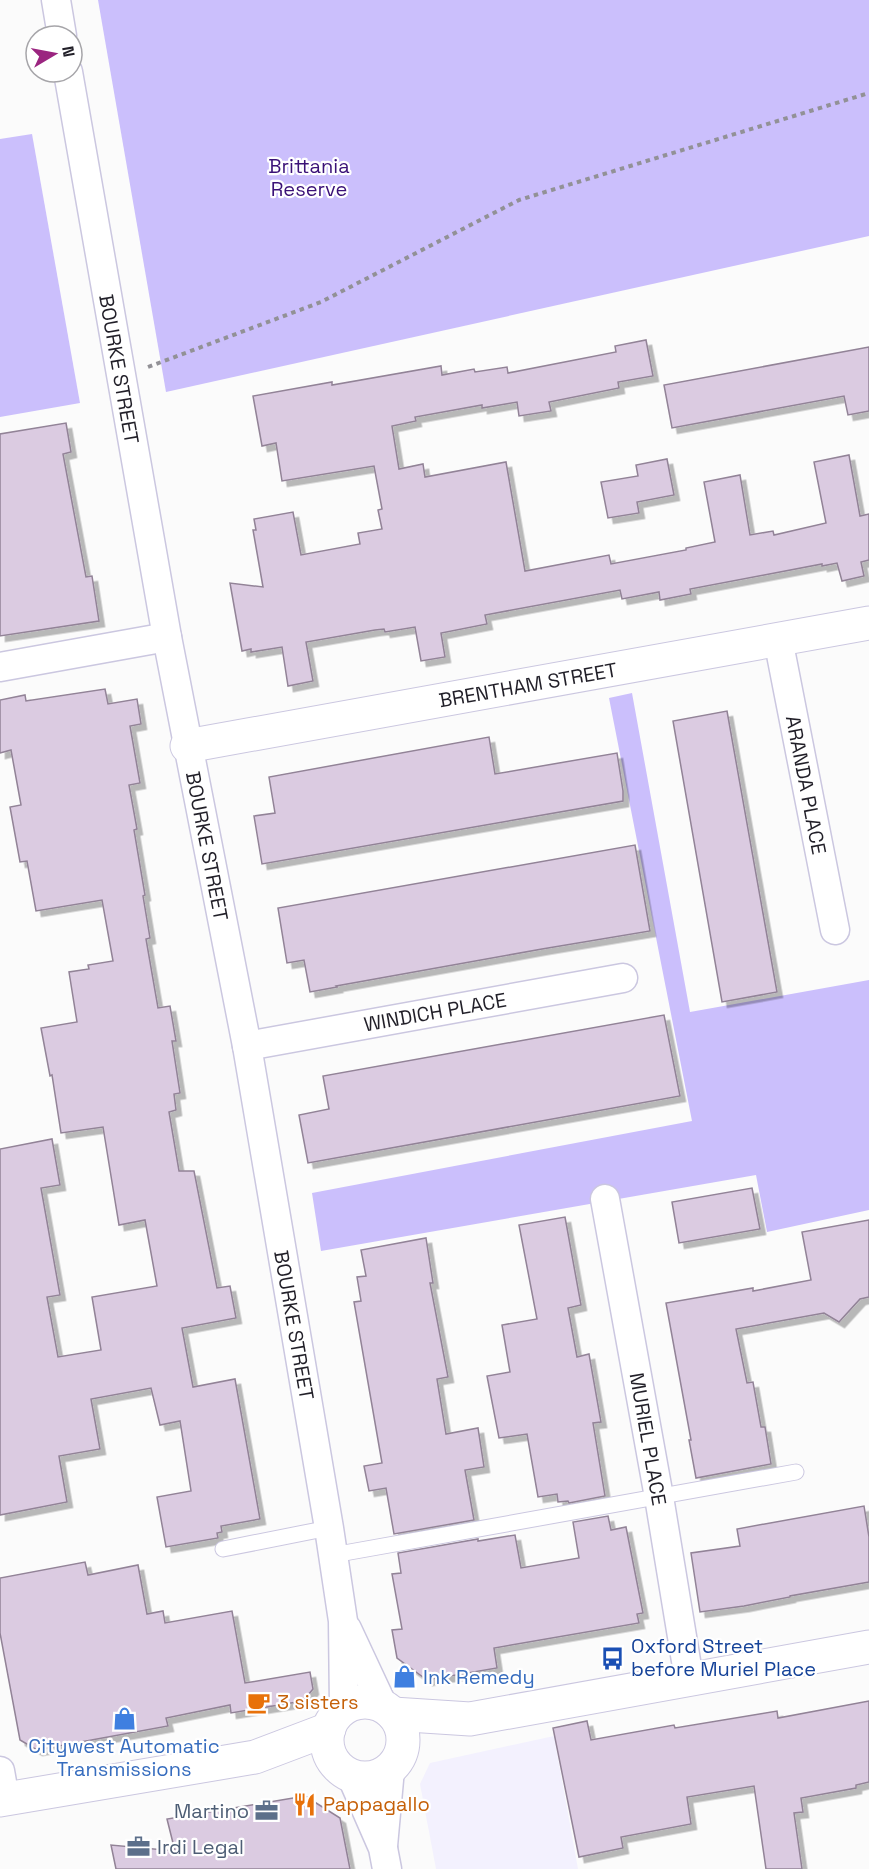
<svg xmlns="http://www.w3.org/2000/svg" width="869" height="1869" viewBox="0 0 869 1869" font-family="'Space Grotesk',sans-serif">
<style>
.built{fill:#f3f1fe}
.green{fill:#cbbffc}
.building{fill:#dbcbe1;stroke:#928397;stroke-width:1.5;filter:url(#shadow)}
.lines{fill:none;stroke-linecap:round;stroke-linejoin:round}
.service-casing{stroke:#cbc7e0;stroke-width:17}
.minor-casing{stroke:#cbc7e0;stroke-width:31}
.tertiary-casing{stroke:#cbc7e0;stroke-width:35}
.primary-casing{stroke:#cbc7e0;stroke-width:35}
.path{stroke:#929196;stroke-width:4;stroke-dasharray:4.5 4.5;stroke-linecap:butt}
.service{stroke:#fff;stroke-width:15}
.minor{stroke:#fff;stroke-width:28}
.tertiary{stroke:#fff;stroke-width:33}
.primary{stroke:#fff;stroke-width:33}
.labels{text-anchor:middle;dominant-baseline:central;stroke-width:4.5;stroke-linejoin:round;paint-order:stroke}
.park-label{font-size:20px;fill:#3a1177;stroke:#fff}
.street-label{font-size:20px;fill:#211f28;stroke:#fff}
.transit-label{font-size:20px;fill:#164399;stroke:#fff;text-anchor:start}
.shop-label{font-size:20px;fill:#366cbe;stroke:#fff;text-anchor:start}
.food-label{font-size:20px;fill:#c56008;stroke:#fff;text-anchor:start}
.service-label{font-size:20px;fill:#4e5e75;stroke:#fff;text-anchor:end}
</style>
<defs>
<filter id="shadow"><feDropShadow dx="5.5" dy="5.5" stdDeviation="0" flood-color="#0004"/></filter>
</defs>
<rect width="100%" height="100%" fill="#fbfbfb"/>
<polygon class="built" points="554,1736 578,1869 436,1869 420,1784 430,1763"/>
<g class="green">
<polygon points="98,0 869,0 869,236 166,392"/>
<polygon points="32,134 80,403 0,417 0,139"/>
<polygon points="632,693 690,1012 869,980 869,1210 767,1232 756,1175 321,1251 312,1193 692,1121 609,698"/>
</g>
<g class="building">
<polygon points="646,340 653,376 618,382 619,388 549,402 551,411 519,416 517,402 482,408 482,405 415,417 416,421 392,426 399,469 423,464 425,477 506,462 525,571 609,555 611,564 686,550 686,548 715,542 704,482 740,475 750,535 773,531 774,535 826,523 814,462 849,455 860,516 869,514 869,560 861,562 864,576 842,581 837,563 822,566 822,564 690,589 691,594 660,600 659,592 622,599 620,590 485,615 487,624 441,633 445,657 421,661 415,627 385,632 384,629 375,630 306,642 313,681 288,686 282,647 251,652 251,649 242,651 230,583 263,587 253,530 256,530 254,519 293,512 301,555 360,544 358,533 382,529 378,510 382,509 374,466 282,481 276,443 262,446 253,396 332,382 332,385 441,366 442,375 474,369 475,372 507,367 508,373 616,352 615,346"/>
<polygon points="869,347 869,411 848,415 844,396 672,428 664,385"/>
<polygon points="66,423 71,452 63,454 86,577 92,576 99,621 0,636 0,434"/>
<polygon points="667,459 674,495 637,502 639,513 608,518 601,482 638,476 636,465"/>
<polygon points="105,689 108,704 137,699 141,724 130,726 140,783 129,785 137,829 134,830 145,895 143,896 150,938 146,939 158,1008 170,1006 176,1041 172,1041 180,1093 174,1094 176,1110 169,1112 179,1171 194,1171 217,1288 230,1286 236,1318 182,1328 193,1387 235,1379 260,1519 221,1526 222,1532 217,1533 218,1538 166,1547 157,1497 191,1491 180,1421 160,1425 151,1388 91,1399 100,1449 59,1456 67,1502 0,1515 0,1149 52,1139 60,1185 41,1188 60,1295 47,1297 58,1357 101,1350 92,1297 157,1286 145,1220 119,1225 103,1127 61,1133 52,1075 50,1076 41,1028 77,1022 69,972 89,969 88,965 113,961 102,900 36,911 27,861 20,862 10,807 21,805 11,750 0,753 0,700 25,695 26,701"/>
<polygon points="727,711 777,992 722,1002 673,721"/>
<polygon points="489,737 495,774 617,753 623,791 623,801 262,864 254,816 275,813 269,777"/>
<polygon points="635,845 650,931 542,949 336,986 337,987 310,992 304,960 287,963 278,908"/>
<polygon points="664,1015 680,1096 308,1163 299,1115 329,1109 323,1076"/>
<polygon points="752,1188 760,1229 679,1243 672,1202"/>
<polygon points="565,1217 581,1305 568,1308 577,1357 589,1354 601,1422 593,1423 605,1496 569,1503 568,1501 558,1502 557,1494 538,1497 527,1434 499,1438 487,1376 510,1372 502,1325 537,1319 519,1225"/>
<polygon points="869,1220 869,1297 860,1299 839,1322 824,1313 736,1329 747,1383 753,1382 761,1427 765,1427 771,1464 696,1478 689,1440 691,1440 666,1303 753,1288 753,1291 811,1280 802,1232"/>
<polygon points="426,1238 433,1283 430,1283 448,1377 437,1379 446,1434 478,1428 484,1467 465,1470 474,1520 394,1534 386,1488 369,1491 364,1466 382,1463 354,1302 361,1301 357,1277 366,1276 361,1250"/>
<polygon points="864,1506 869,1537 869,1582 790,1596 790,1597 744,1606 700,1612 691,1553 740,1546 737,1529"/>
<polygon points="608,1516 611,1530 626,1527 643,1613 637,1614 639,1623 494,1648 497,1668 427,1680 397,1658 392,1630 402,1629 392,1574 401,1573 398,1553 478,1539 478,1541 515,1535 521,1568 579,1558 573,1522"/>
<polygon points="85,1562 88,1575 138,1565 147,1614 163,1611 165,1623 232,1611 245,1683 310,1672 313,1689 303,1701 231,1713 230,1705 166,1718 168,1726 37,1750 20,1740 0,1633 0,1578"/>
<polygon points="869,1701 869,1782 856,1785 856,1788 801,1798 803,1812 794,1813 802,1869 766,1869 754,1786 687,1797 691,1824 621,1837 623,1848 579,1857 553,1728 587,1721 591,1740 674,1725 675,1728 777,1711 778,1718"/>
<polygon points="305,1796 340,1818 350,1869 116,1869 111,1845 175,1851 167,1819"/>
</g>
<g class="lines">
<defs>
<g id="service">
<polyline points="223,1549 329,1528"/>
<polyline points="333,1555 796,1472"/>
</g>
<g id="minor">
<polyline points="56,0 62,36"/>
<polyline points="68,72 167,637 247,1046 329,1528 343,1621 344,1708"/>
<polyline points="778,639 835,930"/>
<polyline points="0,667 167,637"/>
<polyline points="247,1046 623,978"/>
<polyline points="605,1199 659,1497 689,1679"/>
<polyline points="347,1629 383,1706"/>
<polyline points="0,1771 5,1799"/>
<polyline points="351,1775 383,1848 387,1869"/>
<polyline points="383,1846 390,1769"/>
</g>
<polyline id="tertiary" points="187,746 869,623"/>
<g id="primary">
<circle cx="365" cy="1740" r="38"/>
<polyline points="393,1714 470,1719 869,1647"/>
<polyline points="0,1800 255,1757 329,1729"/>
</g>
</defs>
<use href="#service" class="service-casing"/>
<use href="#minor" class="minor-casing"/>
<use href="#tertiary" class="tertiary-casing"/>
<use href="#primary" class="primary-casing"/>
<polyline class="path" points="148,367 321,302 519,200 869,93"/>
<use href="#service" class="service"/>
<use href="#minor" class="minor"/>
<use href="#tertiary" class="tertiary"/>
<use href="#primary" class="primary"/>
</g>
<defs>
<symbol id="bus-bare" viewBox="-9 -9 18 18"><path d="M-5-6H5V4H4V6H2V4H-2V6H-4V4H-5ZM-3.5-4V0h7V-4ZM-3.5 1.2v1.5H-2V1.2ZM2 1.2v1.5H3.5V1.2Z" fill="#1a4fb4" stroke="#fff" stroke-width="2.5" paint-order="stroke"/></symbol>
<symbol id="shop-bare" viewBox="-9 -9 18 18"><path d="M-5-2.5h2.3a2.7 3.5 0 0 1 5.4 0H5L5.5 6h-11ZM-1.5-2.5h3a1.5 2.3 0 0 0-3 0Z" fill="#3f7fe0" stroke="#fff" stroke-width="2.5" paint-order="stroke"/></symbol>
<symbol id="cafe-bare" viewBox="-9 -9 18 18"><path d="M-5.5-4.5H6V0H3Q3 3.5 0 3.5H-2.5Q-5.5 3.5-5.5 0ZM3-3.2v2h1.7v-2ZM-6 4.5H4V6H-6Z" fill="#e8710a" stroke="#fff" stroke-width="2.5" paint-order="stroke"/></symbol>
<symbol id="restaurant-bare" viewBox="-9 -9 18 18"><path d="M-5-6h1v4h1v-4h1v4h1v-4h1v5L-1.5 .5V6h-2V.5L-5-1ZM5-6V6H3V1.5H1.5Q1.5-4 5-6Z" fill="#e8710a" stroke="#fff" stroke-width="2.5" paint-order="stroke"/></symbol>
<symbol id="office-bare" viewBox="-9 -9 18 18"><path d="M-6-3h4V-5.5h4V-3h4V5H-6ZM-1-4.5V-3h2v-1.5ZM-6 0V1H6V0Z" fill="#5c6f8a" stroke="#fff" stroke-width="2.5" paint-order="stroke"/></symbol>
</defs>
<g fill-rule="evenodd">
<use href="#bus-bare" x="596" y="1642" width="33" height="33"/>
<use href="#shop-bare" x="388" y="1660" width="33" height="33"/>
<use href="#cafe-bare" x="242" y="1686" width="33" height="33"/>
<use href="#shop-bare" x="108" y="1702" width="33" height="33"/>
<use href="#restaurant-bare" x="288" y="1788" width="33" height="33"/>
<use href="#office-bare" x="250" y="1794" width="33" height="33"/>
<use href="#office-bare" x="122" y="1830" width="33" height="33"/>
</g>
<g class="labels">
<g class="park-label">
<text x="309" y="166">Brittania<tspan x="309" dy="23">Reserve</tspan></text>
</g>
<g class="street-label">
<text transform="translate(119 369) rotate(80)">BOURKE STREET</text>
<text transform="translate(528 685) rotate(-10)">BRENTHAM STREET</text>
<text transform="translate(806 785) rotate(79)">ARANDA PLACE</text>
<text transform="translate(207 846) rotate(79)">BOURKE STREET</text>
<text transform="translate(435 1012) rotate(-10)">WINDICH PLACE</text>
<text transform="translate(294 1325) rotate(80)">BOURKE STREET</text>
<text transform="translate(648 1439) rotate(80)">MURIEL PLACE</text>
</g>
<g class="transit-label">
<text x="631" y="1646">Oxford Street<tspan x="631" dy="23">before Muriel Place</tspan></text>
</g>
<g class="shop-label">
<text x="423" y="1677">Ink Remedy</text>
<text x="124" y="1746" text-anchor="middle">Citywest Automatic<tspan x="124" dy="23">Transmissions</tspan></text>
</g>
<g class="food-label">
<text x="277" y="1702">3 sisters</text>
<text x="323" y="1804">Pappagallo</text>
</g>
<g class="service-label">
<text x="249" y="1811">Martino</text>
<text x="157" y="1847" text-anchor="start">Irdi Legal</text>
</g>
</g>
<g transform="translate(54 54) rotate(80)"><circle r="28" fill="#ffffff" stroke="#a6a5a9" stroke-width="1.5"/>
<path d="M0-4.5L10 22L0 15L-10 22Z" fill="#9b2580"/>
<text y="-9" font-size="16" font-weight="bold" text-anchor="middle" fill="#211f28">N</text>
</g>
</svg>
